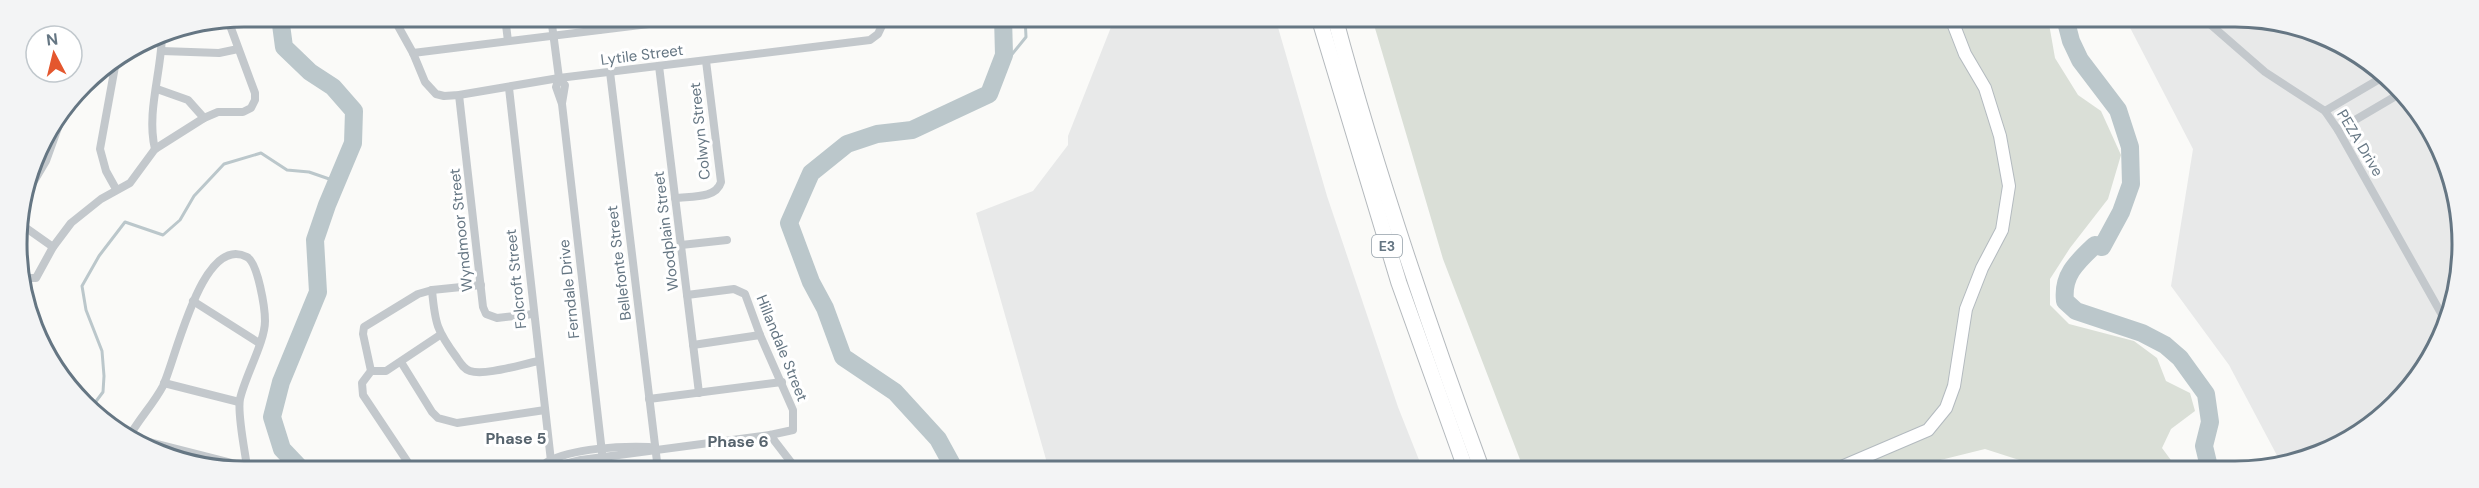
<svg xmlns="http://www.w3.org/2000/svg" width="2479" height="488" viewBox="0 0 2479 488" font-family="'DM Sans',sans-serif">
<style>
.built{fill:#e8e9e9}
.green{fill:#dadfd7}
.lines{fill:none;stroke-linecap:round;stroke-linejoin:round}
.stream{stroke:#bbc7cb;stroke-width:3}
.river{stroke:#bbc7cb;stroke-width:18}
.secondary-casing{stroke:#b3babf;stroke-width:14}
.highway-casing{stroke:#b4b9bd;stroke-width:17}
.street{stroke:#c3c8cc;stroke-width:8}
.secondary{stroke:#fff;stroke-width:12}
.highway{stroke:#fff;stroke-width:15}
.labels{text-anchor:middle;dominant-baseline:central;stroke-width:6;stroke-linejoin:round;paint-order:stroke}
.shield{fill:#fff;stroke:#939fa8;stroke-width:1.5}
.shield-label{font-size:14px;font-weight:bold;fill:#657683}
.street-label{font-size:15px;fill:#657683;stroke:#fff}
.neighbourhood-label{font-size:16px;font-weight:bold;fill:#57646e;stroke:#fff}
.rim{fill:none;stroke:#657683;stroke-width:3}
</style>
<rect width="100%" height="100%" fill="#fafaf8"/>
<g class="built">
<polygon points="1115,17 1275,17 1327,196 1398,407 1423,470 1049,470 976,213 1033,191 1068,145 1068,136"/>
<polygon points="2125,18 2264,18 2348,47 2415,105 2455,185 2461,273 2439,344 2396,405 2335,448 2281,463 2229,365 2171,286 2193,149"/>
</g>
<polygon class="green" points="1372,18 2048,18 2055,58 2078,95 2101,111 2121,155 2108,199 2070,248 2050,279 2050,305 2069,324 2134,341 2157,358 2166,381 2190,393 2195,411 2171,429 2162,448 2179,471 2044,471 2041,467 1985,449 1896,471 1524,470 1443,259"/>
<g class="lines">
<g class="stream">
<polyline points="996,74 1026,37 1025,17"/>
<polyline points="91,408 103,392 104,376 102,351 86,310 82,286 99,256 125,222 163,235 180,220 194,196 224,164 261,153 287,170 309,172 338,182"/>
</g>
<g class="river">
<polyline points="280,17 284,47 310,72 333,87 354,111 353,143 327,205 315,240 318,292 281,382 272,417 282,449 302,470"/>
<path d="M2065,18L2071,41L2080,60L2118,110L2130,147L2131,184L2121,212L2102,247L2095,245C2077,262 2062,275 2065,301L2076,311L2142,333L2165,345L2180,358L2206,394L2210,422L2204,446L2210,471"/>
<polyline points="955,470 938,439 895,392 843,357 825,308 811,282 789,223 811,173 847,144 877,134 912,130 989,94 1004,55 1003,17"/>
</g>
<defs>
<polyline id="secondary" points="1832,471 1928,430 1946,408 1954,386 1966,309 1982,268 2002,230 2009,186 2000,136 1985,88 1965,54 1951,18"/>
<g id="highway">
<polyline points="1319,18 1399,283 1466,470"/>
<path d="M1335,18C1376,171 1427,321 1482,470"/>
</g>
</defs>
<use href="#secondary" class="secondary-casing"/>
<use href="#highway" class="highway-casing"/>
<g class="street">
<polyline points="393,17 413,53 425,82 436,94 444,96 459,95 559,78 870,40 878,34 886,17"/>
<polyline points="505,17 508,41"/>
<polyline points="551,17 559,78 556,87 562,104 604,470"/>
<polyline points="597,17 599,30"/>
<polyline points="2203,18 2265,72 2325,111 2338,130 2446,322"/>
<polyline points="162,51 219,53 238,49"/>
<polyline points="413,53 706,17"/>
<polyline points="116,61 100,149 106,171 116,189"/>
<polyline points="659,66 699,393"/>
<polyline points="610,72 658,470"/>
<polyline points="559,78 565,85 562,103"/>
<polyline points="509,88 552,470"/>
<polyline points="157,89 188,100 204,118"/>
<polyline points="459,95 483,307 486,314 497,318 533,314"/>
<polyline points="2325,111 2383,77"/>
<polyline points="2338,130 2401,93"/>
<path d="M155,149C146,112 162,71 162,33"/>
<polyline points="24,198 46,161 63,114"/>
<path d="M675,198C691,196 716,199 721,182L706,61"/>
<polyline points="19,223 53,247"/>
<polyline points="681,245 727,240"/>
<polyline points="23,278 36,278 53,247 71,223 101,199 130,183 155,149 204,118 218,112 243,112 251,108 255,100 255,93 228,20"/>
<path d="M432,290C435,324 437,331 457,358C461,364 464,369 470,371C485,376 522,364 539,361"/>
<polyline points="193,301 259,343"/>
<polyline points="693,345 760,335"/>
<polyline points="401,362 432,412 438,418 457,423 545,410"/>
<polyline points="371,371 386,371 440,335"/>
<polyline points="164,383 239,402"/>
<polyline points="649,399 782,382"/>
<polyline points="770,435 797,470"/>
<polyline points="129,437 247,467"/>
<path d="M128,439C137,421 153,405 163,386C176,359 202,233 247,257C258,263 265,308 265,321C265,342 245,376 240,399C237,413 245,451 247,467L249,470"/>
<path d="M547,462C573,448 621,446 649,447"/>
<polyline points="413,470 363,395 362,383 371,371 363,334 364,327 418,294 432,290 481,285"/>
<polyline points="495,470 542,465 552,467 581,460 770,435 793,430 793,410 760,335 745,294 734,289 687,295"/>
</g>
<use href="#secondary" class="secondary"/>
<use href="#highway" class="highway"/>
</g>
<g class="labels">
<rect class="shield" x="1372" y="235" width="30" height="22" rx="4.5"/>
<g class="shield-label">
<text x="1387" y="246">E3</text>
</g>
<g class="street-label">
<text transform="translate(642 55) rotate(-7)">Lytile Street</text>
<text transform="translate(700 131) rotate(-96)">Colwyn Street</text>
<text transform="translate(2360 143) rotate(59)">PEZA Drive</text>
<text transform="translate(461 230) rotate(-96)">Wyndmoor Street</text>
<text transform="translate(666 231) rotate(-97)">Woodplain Street</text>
<text transform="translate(619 263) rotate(-97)">Bellefonte Street</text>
<text transform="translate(516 279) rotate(-96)">Folcroft Street</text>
<text transform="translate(569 289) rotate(-96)">Ferndale Drive</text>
<text transform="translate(782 348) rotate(68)">Hillandale Street</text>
</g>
<g class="neighbourhood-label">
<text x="516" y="438">Phase 5</text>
<text x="738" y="441">Phase 6</text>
</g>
</g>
<path d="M0 0H2479V488H0ZM244 27H2235A217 217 0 0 1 2452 244V244A217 217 0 0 1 2235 461H244A217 217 0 0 1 27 244V244A217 217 0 0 1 244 27Z" fill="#f3f4f5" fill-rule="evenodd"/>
<path class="rim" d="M244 27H2235A217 217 0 0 1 2452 244V244A217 217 0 0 1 2235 461H244A217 217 0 0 1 27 244V244A217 217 0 0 1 244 27Z"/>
<g transform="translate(54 54) rotate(353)"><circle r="28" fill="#ffffff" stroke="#c1c8cd" stroke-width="1.5"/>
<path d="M0-4.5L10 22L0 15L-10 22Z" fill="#e4572e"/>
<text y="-9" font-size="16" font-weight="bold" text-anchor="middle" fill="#657683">N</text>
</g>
</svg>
